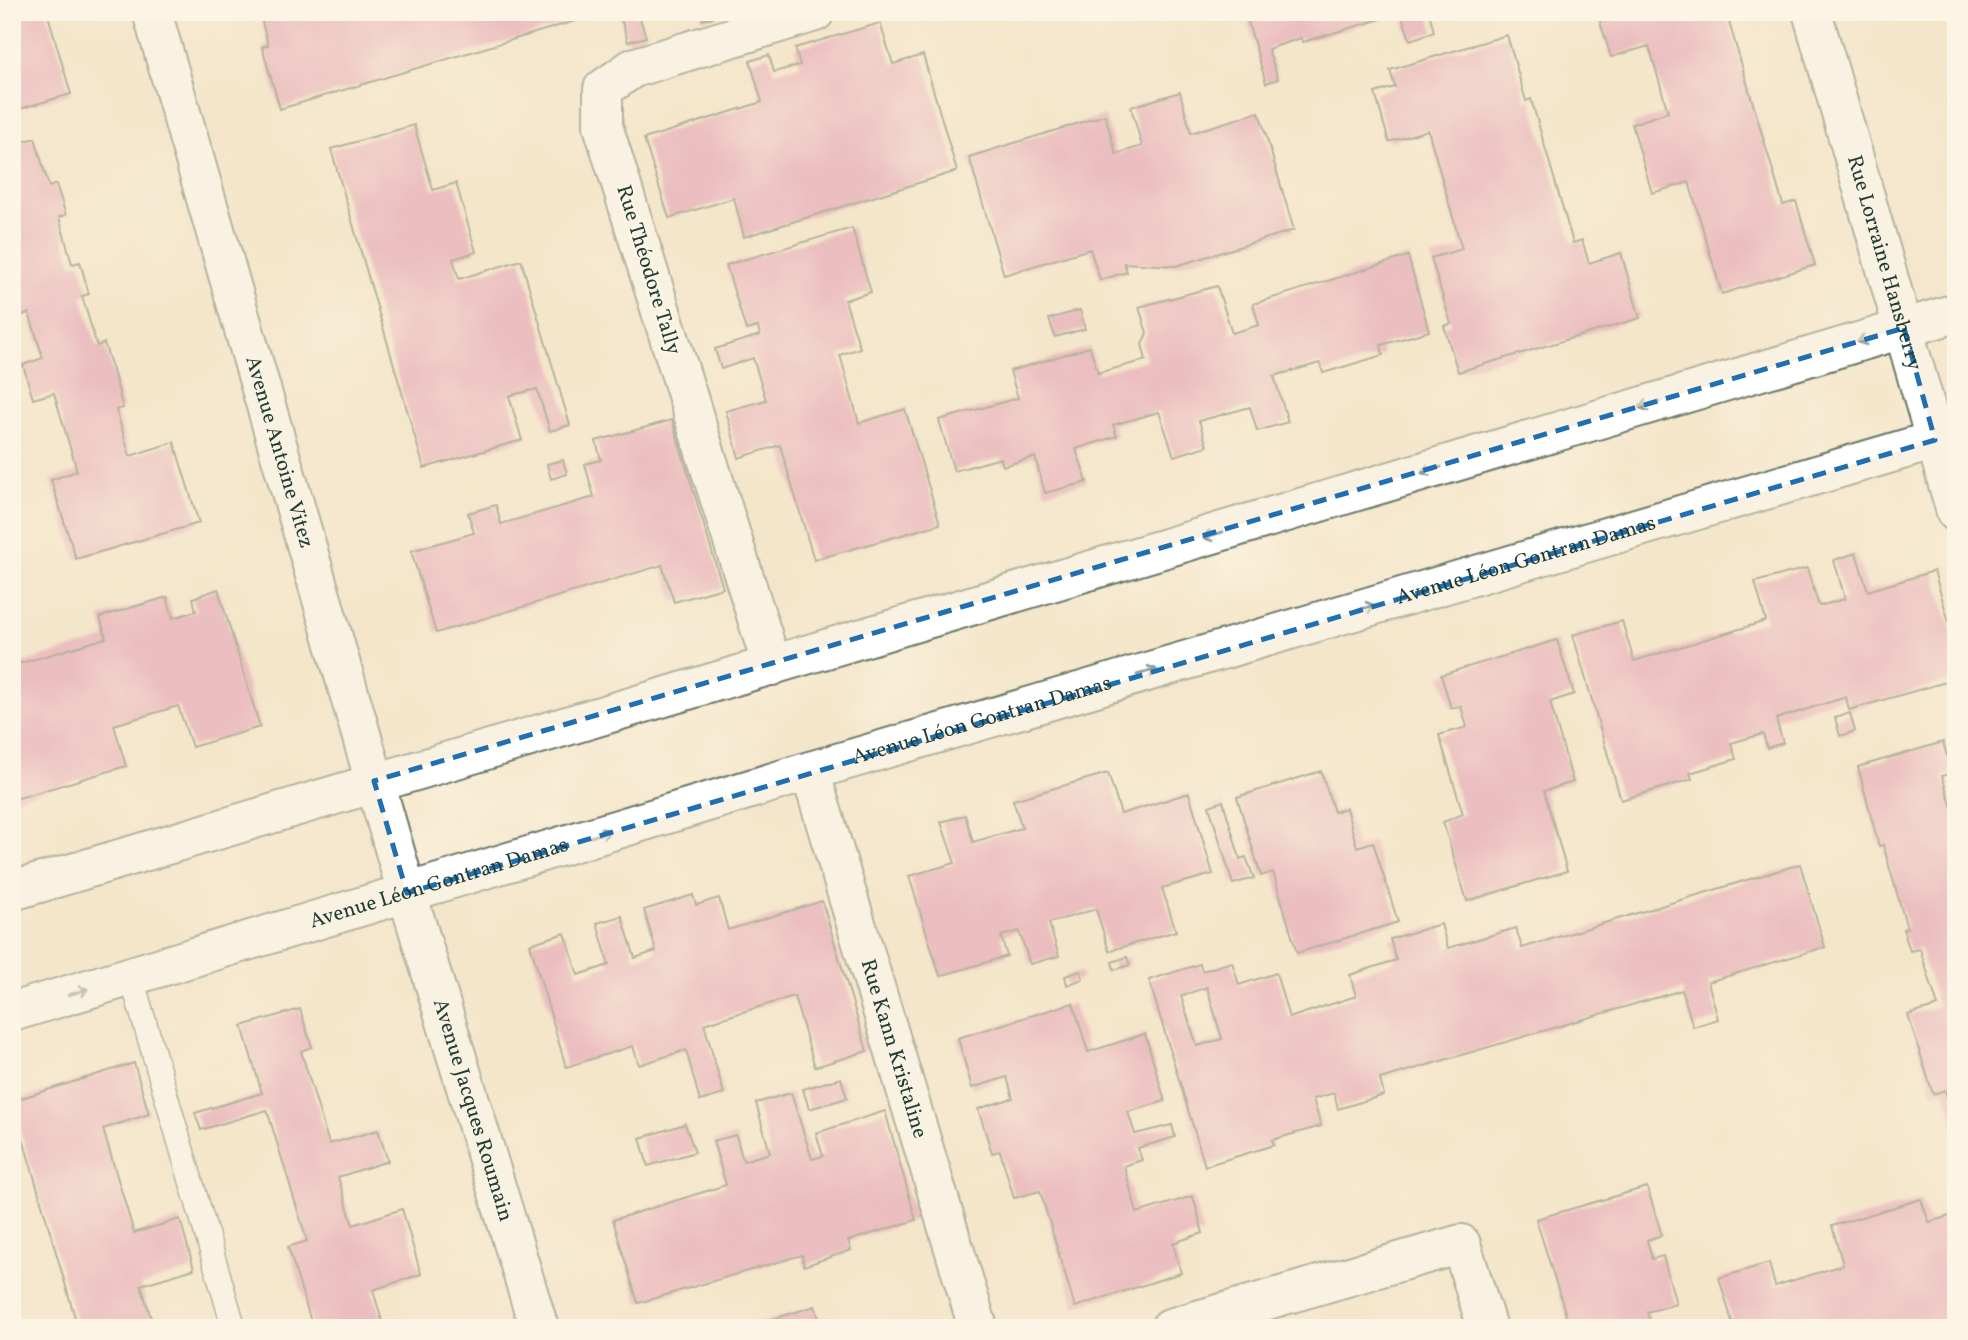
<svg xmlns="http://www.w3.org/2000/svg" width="1968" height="1340" viewBox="0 0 1968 1340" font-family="Vollkorn,serif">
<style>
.building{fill:#e18fb4;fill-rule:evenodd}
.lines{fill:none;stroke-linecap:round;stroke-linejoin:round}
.service-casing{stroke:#6a7868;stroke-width:26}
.minor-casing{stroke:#6a7868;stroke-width:42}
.service{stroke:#fff;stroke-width:23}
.minor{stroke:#fff;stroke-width:38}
.oneway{stroke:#8f9e9a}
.marked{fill:none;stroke:#1f6fb2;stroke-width:5;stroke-dasharray:14 9;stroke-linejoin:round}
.labels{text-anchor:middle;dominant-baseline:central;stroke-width:6;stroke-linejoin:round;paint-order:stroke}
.street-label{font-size:21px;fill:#1f3d34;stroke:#fcf5e5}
</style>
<rect width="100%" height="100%" fill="#fcf5e5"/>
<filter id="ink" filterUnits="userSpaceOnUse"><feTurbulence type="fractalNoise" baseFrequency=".0143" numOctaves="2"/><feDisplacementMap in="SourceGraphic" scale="14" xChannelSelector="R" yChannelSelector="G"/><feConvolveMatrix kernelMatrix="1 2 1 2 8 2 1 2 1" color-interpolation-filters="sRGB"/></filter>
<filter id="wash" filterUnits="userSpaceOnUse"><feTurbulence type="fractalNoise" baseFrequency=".00686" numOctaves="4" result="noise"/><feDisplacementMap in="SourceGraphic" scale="28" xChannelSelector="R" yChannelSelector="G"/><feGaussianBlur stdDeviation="1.57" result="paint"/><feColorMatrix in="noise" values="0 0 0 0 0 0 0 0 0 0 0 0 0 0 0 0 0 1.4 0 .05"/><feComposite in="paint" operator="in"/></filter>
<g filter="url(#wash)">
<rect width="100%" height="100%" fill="#f4e6ca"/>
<g id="blocks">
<g class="building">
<polygon points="12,12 47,12 71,94 12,111"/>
<polygon points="280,12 602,12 602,13 280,109 262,47 268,45 261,18"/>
<polygon points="619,12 638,12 646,37 628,42"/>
<polygon points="701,12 727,12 727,13 703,20"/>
<polygon points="1245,12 1429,12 1434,32 1410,40 1401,13 1303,42 1301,38 1268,49 1278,79 1266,83"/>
<polygon points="1597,12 1726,12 1783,205 1796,201 1815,265 1722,294 1689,182 1652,193 1632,124 1668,112 1649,46 1611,57"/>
<polygon points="880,23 893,64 923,55 957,171 744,237 734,198 669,218 644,139 762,102 750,61 769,55 774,72 800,65 795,48"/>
<polygon points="1507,35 1526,101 1531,99 1573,243 1582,240 1589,263 1621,253 1640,318 1458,372 1444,326 1451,324 1431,258 1462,249 1428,130 1389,142 1375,93 1395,87 1390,70"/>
<polygon points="1180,92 1191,133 1259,112 1294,230 1176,266 1124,263 1127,272 1100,280 1090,249 1004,275 969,157 1105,115 1116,154 1142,146 1131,107"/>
<polygon points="414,125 433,190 456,183 476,252 453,259 459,279 521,260 570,425 550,431 537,389 516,394 509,396 522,440 424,468 331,149"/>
<polygon points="35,138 49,187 56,184 66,215 59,217 72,264 80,262 89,294 82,296 97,346 104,343 114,374 123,408 116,410 130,456 174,442 199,523 76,559 51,480 77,471 54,393 33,399 23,365 43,358 29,313 12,318 12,145"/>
<polygon points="852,228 871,292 845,300 860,348 840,355 859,423 905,409 940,524 814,560 780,445 739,458 726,411 766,400 753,358 721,369 715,349 760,335 758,327 746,330 726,265"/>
<polygon points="1408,256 1429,331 1381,345 1383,355 1323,373 1320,363 1274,376 1288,422 1257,431 1250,407 1199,421 1207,446 1174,456 1159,412 1113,425 1117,436 1076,449 1087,482 1045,493 1035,457 1003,466 1001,458 954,471 939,420 1018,398 1010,371 1090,347 1098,373 1146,360 1142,344 1147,333 1139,307 1217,286 1232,333 1259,325 1253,304"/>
<polygon points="1080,310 1085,329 1055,337 1049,319"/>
<polygon points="672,420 723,588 674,602 662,565 436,633 411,551 474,533 468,513 496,505 501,524 594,497 585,464 601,460 596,441"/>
<polygon points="563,460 567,474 551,479 547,464"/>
<polygon points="1856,553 1868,591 1934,571 1956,646 1956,679 1849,710 1846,697 1776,719 1783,743 1767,748 1763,734 1731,743 1736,759 1690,773 1692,779 1621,800 1573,635 1622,621 1634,661 1766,621 1755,582 1807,568 1819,606 1845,599 1834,560"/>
<polygon points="218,589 260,727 192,747 178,706 114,725 126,766 12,800 12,666 106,638 100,617 167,597 173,618 196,611 193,598"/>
<polygon points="1557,640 1574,694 1550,702 1573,782 1544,791 1567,871 1467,901 1443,822 1463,814 1439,735 1467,727 1461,706 1451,708 1441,675"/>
<polygon points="1850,713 1855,731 1840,736 1835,718"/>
<polygon points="1943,742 1952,773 1942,776 1956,821 1955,1124 1945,1090 1933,1094 1908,1015 1938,1006 1920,949 1910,951 1903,929 1907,928 1883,845 1879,846 1858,767"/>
<polygon points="1321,771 1334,812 1346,808 1357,847 1373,842 1398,922 1297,953 1273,872 1261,876 1237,797"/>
<polygon points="1108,773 1121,814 1189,793 1213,874 1162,888 1176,931 1109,951 1096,909 1049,923 1059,956 1030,964 1019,931 1001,936 1007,956 940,976 909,876 955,863 941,822 965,815 973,842 1022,828 1013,800"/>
<polygon points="1223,801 1240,859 1246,857 1254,878 1233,884 1209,806"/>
<path d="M1800,864L1825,947L1708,982L1718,1019L1693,1027L1682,990L1662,996L1380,1079L1384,1095L1338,1109L1334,1093L1313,1099L1321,1126L1272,1140L1274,1145L1205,1166L1149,980L1200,964L1202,971L1232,962L1239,985L1276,973L1289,1018L1356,996L1350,975L1396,960L1390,939L1441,924L1448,948L1516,928L1522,948ZM1207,987L1222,1039L1197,1046L1181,996Z"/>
<polygon points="693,895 696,905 719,898 728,930 822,901 867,1051 815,1067 794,996 704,1024 724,1094 700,1101 686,1050 639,1065 633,1046 566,1067 530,944 565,933 578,975 609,965 597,923 622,916 635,958 656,951 644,910"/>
<polygon points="1127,957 1130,965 1114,970 1112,962"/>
<polygon points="1081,971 1083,979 1067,985 1065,976"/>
<polygon points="1073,1003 1088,1052 1145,1034 1165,1101 1128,1112 1135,1134 1172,1125 1175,1137 1138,1148 1142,1160 1124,1166 1137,1213 1193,1196 1203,1233 1173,1243 1181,1273 1075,1307 1040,1191 1014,1198 1000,1151 992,1153 978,1109 1013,1098 1007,1077 972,1088 958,1038"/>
<polygon points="300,1009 312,1047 301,1051 329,1144 378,1130 388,1161 338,1177 353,1225 402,1209 421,1274 373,1290 384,1328 332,1328 331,1324 313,1328 288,1247 307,1241 267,1110 201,1130 195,1113 262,1093 242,1026"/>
<polygon points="134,1063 149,1114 103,1129 134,1233 180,1219 194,1269 141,1285 154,1328 78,1328 12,1101"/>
<polygon points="841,1078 847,1098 809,1109 803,1089"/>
<polygon points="791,1093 812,1159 823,1156 816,1133 885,1111 916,1220 848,1241 851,1250 804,1266 802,1255 638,1303 613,1220 726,1185 713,1141 736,1135 743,1161 770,1153 756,1103"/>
<polygon points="685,1124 695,1152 648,1166 640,1138"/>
<polygon points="1647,1187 1662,1235 1647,1240 1652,1259 1663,1256 1676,1304 1647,1312 1652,1328 1570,1328 1536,1219"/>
<polygon points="1921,1199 1929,1222 1956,1214 1956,1328 1943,1328 1942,1324 1936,1328 1734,1328 1719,1278 1769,1263 1775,1286 1843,1265 1832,1226"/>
<polygon points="815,1306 822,1328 748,1328 748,1327"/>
</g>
</g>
</g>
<g filter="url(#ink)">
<use href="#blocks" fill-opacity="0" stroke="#6a7868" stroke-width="2"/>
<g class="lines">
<defs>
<polyline id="service" points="131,976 234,1328"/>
<g id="minor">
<path id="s1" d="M152,12L407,893L539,1328"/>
<path id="s2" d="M1812,12L1956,512"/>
<polyline points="772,666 603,126 603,89 633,68 815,12"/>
<path id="s3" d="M810,771L978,1328"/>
<polyline points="12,891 1956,313"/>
<path id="s4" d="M12,1012L810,771L1956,434"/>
<polyline points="1170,1328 1461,1244 1487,1328"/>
</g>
</defs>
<use href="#service" class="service-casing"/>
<use href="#minor" class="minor-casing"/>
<use href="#service" class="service"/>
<use href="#minor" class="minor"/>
</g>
<defs><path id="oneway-shaft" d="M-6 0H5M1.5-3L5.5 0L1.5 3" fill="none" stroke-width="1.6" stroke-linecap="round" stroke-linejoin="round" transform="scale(1.75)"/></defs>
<g class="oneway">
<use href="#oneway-shaft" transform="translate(1867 339) rotate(163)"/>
<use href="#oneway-shaft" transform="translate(1649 405) rotate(163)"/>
<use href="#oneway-shaft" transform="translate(1431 470) rotate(163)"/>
<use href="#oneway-shaft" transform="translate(1213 535) rotate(163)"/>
<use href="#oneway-shaft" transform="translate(1365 608) rotate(-16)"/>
<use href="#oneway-shaft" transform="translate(1147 672) rotate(-16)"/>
<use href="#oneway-shaft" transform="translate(600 834) rotate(-17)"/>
<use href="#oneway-shaft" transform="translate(78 992) rotate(-17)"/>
</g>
</g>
<path d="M0 0H1968V1340H0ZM1904,328L1935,440L407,893L374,781Z" fill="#f4e6ca" fill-opacity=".55" fill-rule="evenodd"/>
<path class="marked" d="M1904,328L1935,440L407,893L374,781Z"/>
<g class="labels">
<g class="street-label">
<text stroke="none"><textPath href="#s2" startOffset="261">Rue Lorraine Hansberry</textPath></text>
<text transform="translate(648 270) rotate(73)">Rue Théodore Tally</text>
<text stroke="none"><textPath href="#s1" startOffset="458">Avenue Antoine Vitez</textPath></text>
<text stroke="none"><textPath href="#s4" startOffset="1580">Avenue Léon Gontran Damas</textPath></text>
<text stroke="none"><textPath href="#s4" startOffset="1013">Avenue Léon Gontran Damas</textPath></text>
<text stroke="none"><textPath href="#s4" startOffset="446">Avenue Léon Gontran Damas</textPath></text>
<text stroke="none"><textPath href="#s3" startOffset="290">Rue Kann Kristaline</textPath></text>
<text stroke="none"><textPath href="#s1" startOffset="1144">Avenue Jacques Roumain</textPath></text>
</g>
</g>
<rect width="1968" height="1340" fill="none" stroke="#fcf5e5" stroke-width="42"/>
</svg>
